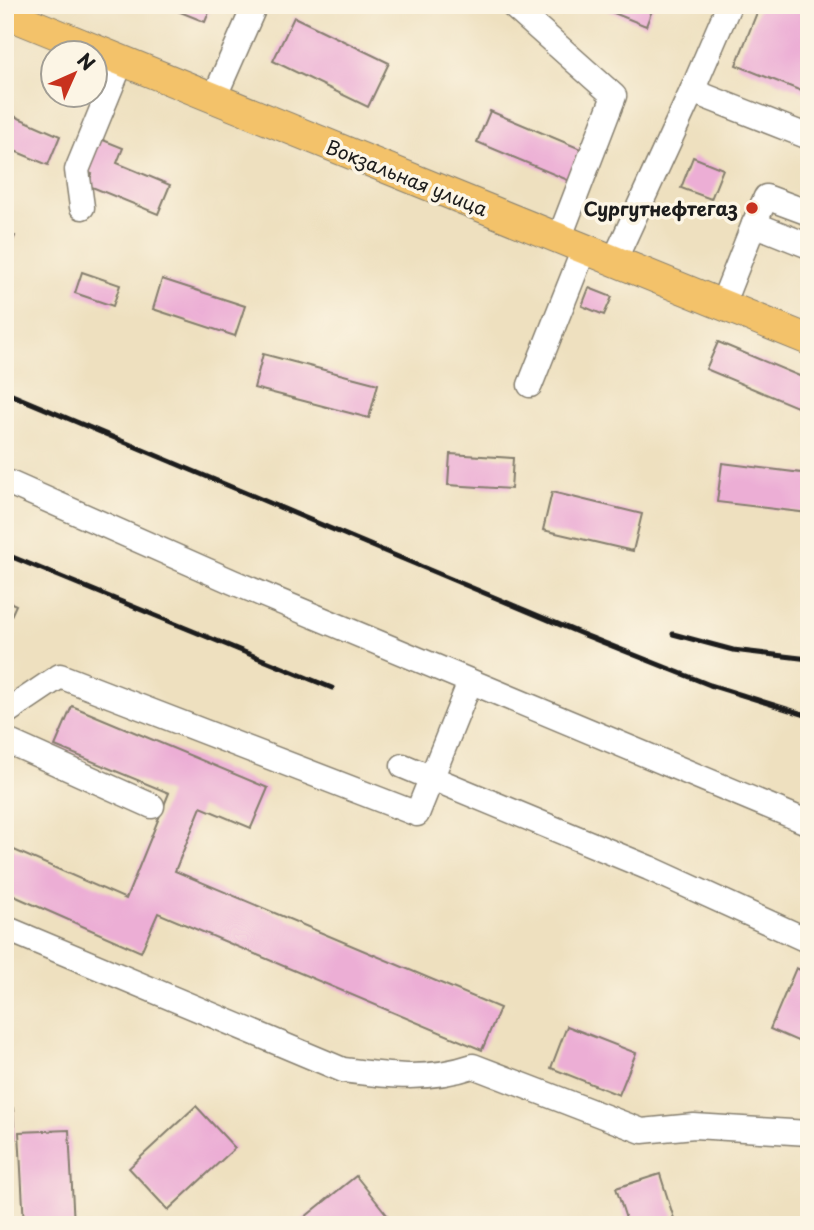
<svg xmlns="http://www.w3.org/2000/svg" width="814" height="1230" viewBox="0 0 814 1230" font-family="'Playpen Sans',sans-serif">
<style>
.building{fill:#ecaed5}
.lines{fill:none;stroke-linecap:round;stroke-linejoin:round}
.minor-casing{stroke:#857e6e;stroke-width:27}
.major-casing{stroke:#857e6e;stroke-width:32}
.minor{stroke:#fff;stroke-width:24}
.major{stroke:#f3c26a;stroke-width:30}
.rail{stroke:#1c1c1c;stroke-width:5}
.poi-dot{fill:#c8321e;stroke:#fcf5e5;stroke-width:2.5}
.labels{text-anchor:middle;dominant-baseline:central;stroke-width:7;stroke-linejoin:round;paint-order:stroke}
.street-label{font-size:19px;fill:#1c1c1c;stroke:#fcf5e5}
.poi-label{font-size:19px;font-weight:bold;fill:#1c1c1c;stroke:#fcf5e5;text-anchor:end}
</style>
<rect width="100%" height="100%" fill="#fcf5e5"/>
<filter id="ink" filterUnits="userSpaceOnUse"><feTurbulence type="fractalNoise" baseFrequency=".0143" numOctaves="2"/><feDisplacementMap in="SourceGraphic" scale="14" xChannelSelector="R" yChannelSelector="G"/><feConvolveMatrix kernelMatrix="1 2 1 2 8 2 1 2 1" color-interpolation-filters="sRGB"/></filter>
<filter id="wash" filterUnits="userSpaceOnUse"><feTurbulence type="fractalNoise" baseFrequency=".00686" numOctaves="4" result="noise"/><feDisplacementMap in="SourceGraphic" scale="28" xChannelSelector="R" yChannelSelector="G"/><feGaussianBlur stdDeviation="1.57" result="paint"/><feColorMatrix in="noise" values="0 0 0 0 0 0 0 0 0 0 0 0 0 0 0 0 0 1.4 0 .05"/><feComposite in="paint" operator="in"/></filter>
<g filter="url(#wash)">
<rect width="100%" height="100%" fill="#eee0bf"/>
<g id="blocks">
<g class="building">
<polygon points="163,5 212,5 205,22"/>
<polygon points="594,5 654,5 646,26"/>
<polygon points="760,5 809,5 809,94 736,65"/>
<polygon points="294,17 389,63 368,107 273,61"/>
<polygon points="490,111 583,150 570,181 477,142"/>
<polygon points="5,112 60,136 48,165 5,147"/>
<polygon points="98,138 123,148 117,163 170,185 158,214 87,185 92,174 84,171"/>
<polygon points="693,157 723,169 711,199 681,188"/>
<polygon points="5,232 15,236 5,259"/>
<polygon points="82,272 120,285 113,306 75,293"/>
<polygon points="162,279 245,306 235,336 153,309"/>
<polygon points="589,288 612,297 604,315 582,306"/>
<polygon points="718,342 809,380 809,412 706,369"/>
<polygon points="263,354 378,384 369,418 254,388"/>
<polygon points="450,454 513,458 511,489 448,485"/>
<polygon points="722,463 809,474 809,513 717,502"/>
<polygon points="552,492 642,514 633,551 543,530"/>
<polygon points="5,600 16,605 5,629"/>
<polygon points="72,706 268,788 251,828 201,807 175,871 500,1008 482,1050 158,913 141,952 5,892 5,846 126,899 169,793 55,746"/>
<polygon points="796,968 809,974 809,1046 770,1029"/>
<polygon points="567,1026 636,1053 619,1095 551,1068"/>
<polygon points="196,1106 235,1148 168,1210 129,1168"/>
<polygon points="13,1108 15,1140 5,1141 5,1109"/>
<polygon points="69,1130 74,1225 24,1225 19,1132"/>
<polygon points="660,1174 676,1225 628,1225 616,1188"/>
<polygon points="356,1176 392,1221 387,1225 295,1225"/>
</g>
</g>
</g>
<g filter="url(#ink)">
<use href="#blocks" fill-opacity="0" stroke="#857e6e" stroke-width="2"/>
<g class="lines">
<defs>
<g id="minor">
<polyline points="512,5 614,96 559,239"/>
<polyline points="692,91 729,5"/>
<polyline points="214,98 255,5"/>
<polyline points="82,207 77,170 122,60"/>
<polyline points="754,224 766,197 809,213"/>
<polyline points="614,261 692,91 809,137"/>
<polyline points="722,305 754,224 809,246"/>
<polyline points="530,385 584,249"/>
<polyline points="5,481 233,582 809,823"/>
<polyline points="5,713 60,676 417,814 470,682"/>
<polyline points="5,740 152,806"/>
<polyline points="403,766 649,868 809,941"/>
<path d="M5,928L343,1070C388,1076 429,1081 473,1066L642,1131L694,1126L809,1133"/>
</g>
<polyline id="major" points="5,13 809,340"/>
</defs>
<use href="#minor" class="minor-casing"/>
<use href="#major" class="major-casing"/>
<use href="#minor" class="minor"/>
<use href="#major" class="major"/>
<g class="rail">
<polyline points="5,392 582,634 710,685 809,716"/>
<polyline points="5,554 332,688"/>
<polyline points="673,634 733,650 809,659"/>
</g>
</g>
</g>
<circle class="poi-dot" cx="752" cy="208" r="7"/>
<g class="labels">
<g class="street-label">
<text transform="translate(407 177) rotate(22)">Вокзальная улица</text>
</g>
<g class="poi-label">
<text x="738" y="208">Сургутнефтегаз</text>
</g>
</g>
<rect width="814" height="1230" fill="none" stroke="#fcf5e5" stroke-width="28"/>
<g transform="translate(74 74) rotate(45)"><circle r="33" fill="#fcf5e5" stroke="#a29e95" stroke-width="2"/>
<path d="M0-5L12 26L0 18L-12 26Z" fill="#c8321e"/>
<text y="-10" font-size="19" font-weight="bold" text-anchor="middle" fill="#1c1c1c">N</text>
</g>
</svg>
